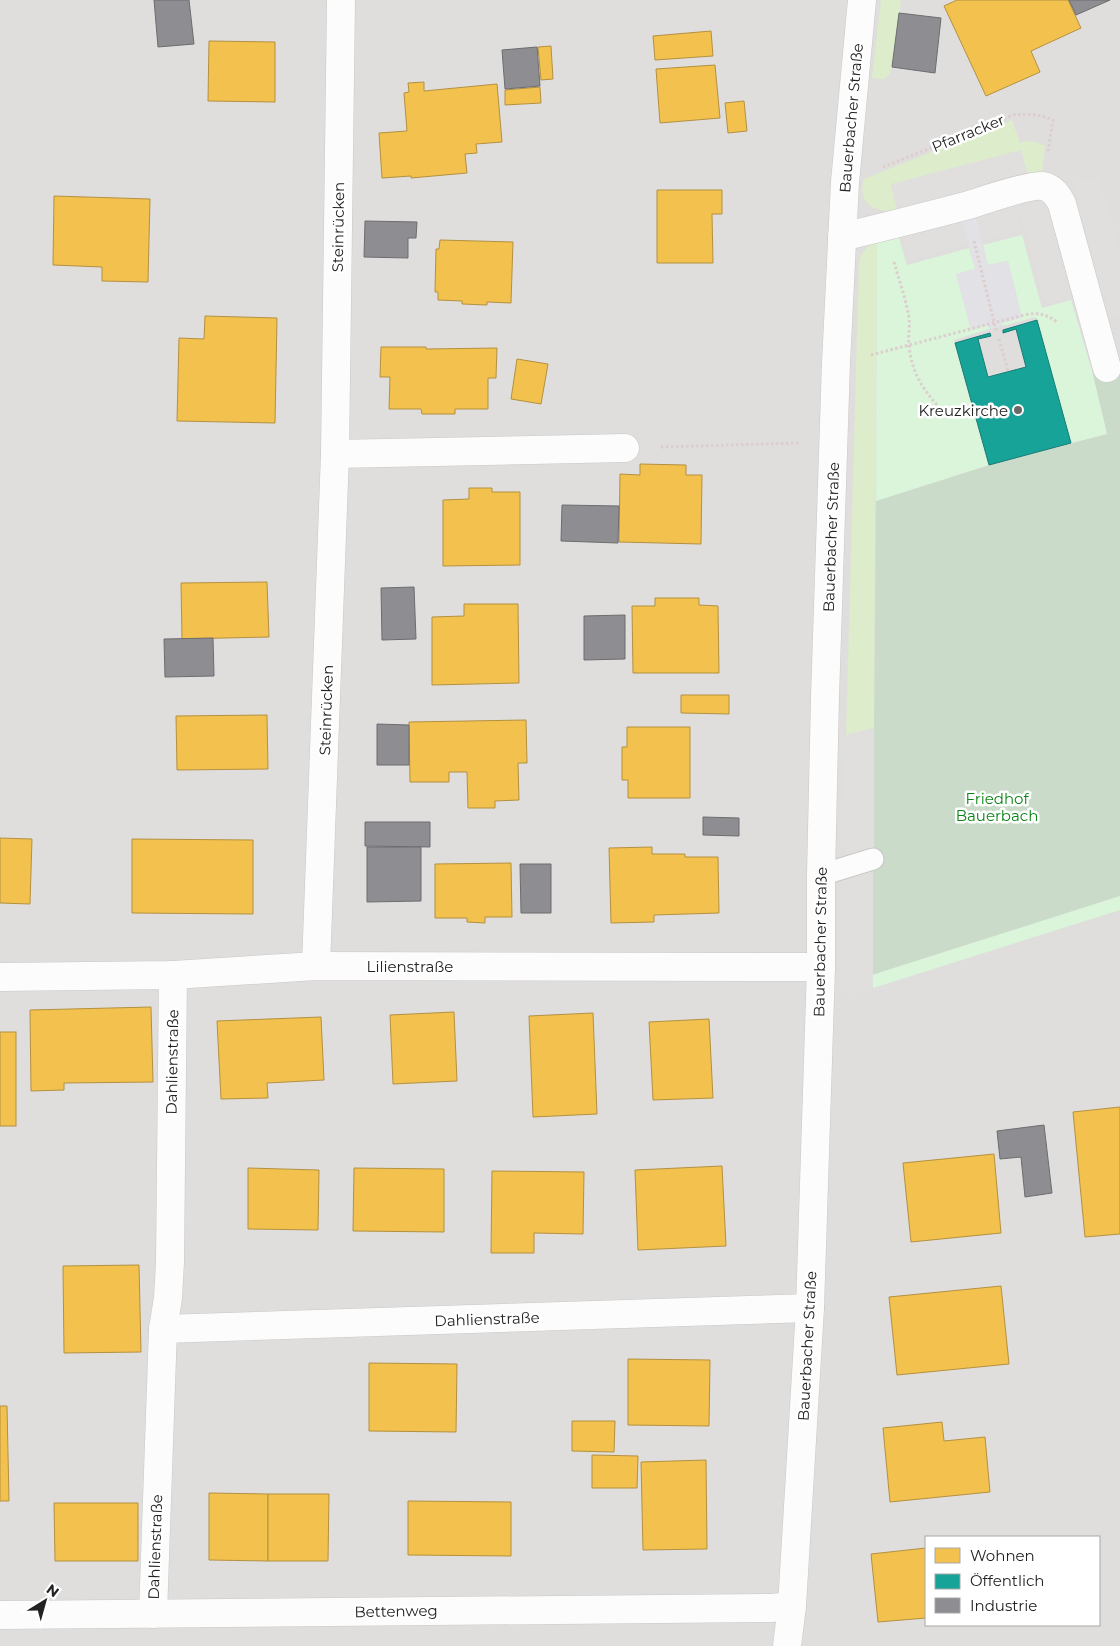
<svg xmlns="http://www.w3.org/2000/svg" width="1120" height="1646" viewBox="0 0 1120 1646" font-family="Montserrat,sans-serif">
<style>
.residential{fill:#dfdedc;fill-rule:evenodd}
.grass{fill:#ddeccb}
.cemetery{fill:#cadbca}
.park{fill:#daf5da}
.parking{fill:#e0dfde}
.plaza{fill:#e2e1e5}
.homes{fill:#f2c14e;stroke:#b49141}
.public{fill:#17a398;stroke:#1a7c75}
.industry{fill:#8d8d92;stroke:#6d6d70}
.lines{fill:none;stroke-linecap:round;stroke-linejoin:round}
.service-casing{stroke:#c9c8c7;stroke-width:23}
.minor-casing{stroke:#c9c8c7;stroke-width:29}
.tertiary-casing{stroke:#c9c8c7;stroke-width:29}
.path{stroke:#dccecd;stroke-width:3;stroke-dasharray:2.5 2.5;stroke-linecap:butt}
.service{stroke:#fdfcfc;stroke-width:21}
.minor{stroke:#fdfcfc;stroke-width:28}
.tertiary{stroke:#fdfcfc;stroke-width:28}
.poi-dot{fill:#6a6968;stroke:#fff;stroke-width:2}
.labels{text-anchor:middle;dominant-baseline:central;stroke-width:5;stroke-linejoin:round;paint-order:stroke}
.street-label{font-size:15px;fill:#222;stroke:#fff}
.poi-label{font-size:15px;fill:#222;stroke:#fff;text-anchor:end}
.park-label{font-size:15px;fill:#0c8416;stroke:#fff}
</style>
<rect width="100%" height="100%" fill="#f0eeeb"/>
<path class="residential" d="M0,0H1120V1646H0ZM926,1537H1099V1625H926Z"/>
<g class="grass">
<polygon points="881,0 901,0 892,67 890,73 884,79 872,78"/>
<path d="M1012,120L1020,143C1029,140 1036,141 1045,146L1042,173L1028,176L1021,151L891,185L897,209C876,215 856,202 864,179Z"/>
<path d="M877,241L874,728L846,735L859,264C860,252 867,246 877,241Z"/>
</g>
<polygon class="cemetery" points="1120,364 1120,896 872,975 876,501 989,465 1107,434 1092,371"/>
<g class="park">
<polygon points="898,235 907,265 969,248 975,269 956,274 971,330 988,325 989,329 954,340 989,465 876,501 877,241"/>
<polygon points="1022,235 1042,308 1071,300 1092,371 1107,434 1071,443 1036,317 1002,326 1001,323 1022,317 1008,261 988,265 983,245"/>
<polygon points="1120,896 1120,910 873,988 872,975"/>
</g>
<g class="parking">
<polygon points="1021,150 1028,176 897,209 891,184"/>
<polygon points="1099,177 1120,253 1120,314 1110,317 1073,184"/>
<polygon points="1044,201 1071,297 1045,304 1018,208"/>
<polygon points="1015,205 1021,230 982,240 975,215"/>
<polygon points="962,219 969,244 909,260 902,235"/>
<polygon points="874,728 874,849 847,857 846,735"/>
<polygon points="873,870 873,988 847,996 847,878"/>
</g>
<polygon class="plaza" points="975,215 988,265 1008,261 1022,318 1002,323 1002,326 989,329 988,325 971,330 956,274 975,269 962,219"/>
<g class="homes">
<polygon points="957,0 1068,0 1081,28 1031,51 1040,72 986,96 944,6"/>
<polygon points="711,31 713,56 655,60 653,36"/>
<polygon points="209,41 275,42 275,102 208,101"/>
<polygon points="551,46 553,79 541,80 538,47"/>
<polygon points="715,65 720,118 660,123 656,69"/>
<polygon points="424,82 424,91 497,84 502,142 476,144 477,153 465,154 467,173 411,178 411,176 382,178 379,133 407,131 404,93 409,92 408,83"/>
<polygon points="540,87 541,103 505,105 505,90"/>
<polygon points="744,101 747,131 728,133 725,103"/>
<polygon points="657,190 722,190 722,214 712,214 713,263 657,263"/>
<polygon points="54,196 150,199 148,282 102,281 102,267 53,265"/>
<polygon points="440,240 513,242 511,303 487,302 487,305 462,304 462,301 438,300 438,292 435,292 436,249 439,249"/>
<polygon points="205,316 277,318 275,423 177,421 179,338 204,339"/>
<polygon points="381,347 426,347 426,349 497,348 496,378 488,378 488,409 455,409 455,414 422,414 421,409 389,409 390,377 380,377"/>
<polygon points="517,359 548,364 541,404 511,399"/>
<polygon points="640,464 686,465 686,475 702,475 701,544 619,542 620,474 640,475"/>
<polygon points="469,488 492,488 492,492 520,492 520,565 443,566 443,500 469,499"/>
<polygon points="267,582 269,637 182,639 181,583"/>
<polygon points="655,598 699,598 699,605 718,606 719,673 633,673 632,606 655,606"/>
<polygon points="464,604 518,604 519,683 432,685 432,617 464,616"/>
<polygon points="681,695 729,695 729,714 681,713"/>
<polygon points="267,715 268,769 177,770 176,716"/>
<polygon points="526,720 527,763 518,763 519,800 495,801 495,808 468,808 467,772 449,772 449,782 410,782 409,722"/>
<polygon points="627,727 690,727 690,798 628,798 628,780 622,780 622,747 627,747"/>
<polygon points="0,838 32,839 30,904 0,903"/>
<polygon points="132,839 253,840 253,914 132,913"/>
<polygon points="652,847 652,854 685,854 685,857 718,857 719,913 654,915 654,922 611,923 609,848"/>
<polygon points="511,863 512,917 485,917 485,923 467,922 467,918 435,918 435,864"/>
<polygon points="151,1007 153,1082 64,1083 64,1090 31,1091 30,1010"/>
<polygon points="454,1012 457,1081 393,1084 390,1015"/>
<polygon points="593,1013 597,1114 533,1117 529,1016"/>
<polygon points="321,1017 324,1080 267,1083 268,1098 221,1099 217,1021"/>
<polygon points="709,1019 713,1098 653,1100 649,1022"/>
<rect x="0" y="1032" width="16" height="94"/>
<polygon points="1120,1107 1120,1234 1085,1237 1073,1112"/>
<polygon points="994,1154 1001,1233 911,1242 903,1163"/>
<polygon points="722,1166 726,1246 638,1250 635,1170"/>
<polygon points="248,1168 319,1170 318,1230 248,1229"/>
<polygon points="354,1168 444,1169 444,1232 353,1231"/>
<polygon points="492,1171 584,1172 583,1234 534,1233 534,1253 491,1253"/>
<polygon points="139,1265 141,1352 64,1353 63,1266"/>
<polygon points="1001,1286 1009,1364 897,1375 889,1297"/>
<polygon points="628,1359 710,1360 709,1426 628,1425"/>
<polygon points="369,1363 457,1364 456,1432 369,1431"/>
<polygon points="0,1406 7,1406 9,1501 0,1501"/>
<polygon points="572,1421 615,1421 614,1452 572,1451"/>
<polygon points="942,1422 944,1441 985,1437 990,1492 890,1502 883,1428"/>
<polygon points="592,1455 638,1456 637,1488 592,1488"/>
<polygon points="706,1460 707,1549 643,1550 641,1462"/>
<polygon points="209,1493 268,1494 268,1561 209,1560"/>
<polygon points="268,1494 329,1494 328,1561 268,1561"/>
<polygon points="408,1501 511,1502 511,1556 408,1555"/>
<polygon points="54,1503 138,1503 138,1561 55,1561"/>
<polygon points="926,1548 926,1618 878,1622 871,1554"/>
</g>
<polygon class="public" points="1037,320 1071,443 989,465 955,343 990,333 991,336 978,339 988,377 1026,367 1016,329 1003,333 1003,330"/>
<g class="industry">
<polygon points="154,0 189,0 194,44 158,47"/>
<polygon points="1069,0 1110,0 1076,15"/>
<polygon points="899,13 941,18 935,73 892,67"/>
<polygon points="537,47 540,86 505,89 502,50"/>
<polygon points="365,221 417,222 416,238 408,238 408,258 364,257"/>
<polygon points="562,505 619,506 618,543 561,541"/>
<polygon points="414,587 416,639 382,640 381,588"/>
<polygon points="625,615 625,659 584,660 584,616"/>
<polygon points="213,638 214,676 165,677 164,639"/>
<polygon points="377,724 409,725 409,765 377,765"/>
<polygon points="703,817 739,818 739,836 703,835"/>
<polygon points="365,822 430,822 430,847 365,846"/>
<polygon points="367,847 421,847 421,901 367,902"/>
<polygon points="520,864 551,864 551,913 521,913"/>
<polygon points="1044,1125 1052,1193 1025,1197 1021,1157 1000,1159 997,1131"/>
</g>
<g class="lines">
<defs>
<polyline id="service" points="821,875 873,859"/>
<g id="minor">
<path d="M842,237C884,227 927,216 969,205C984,200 1031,184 1043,186C1053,188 1058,196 1062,204L1107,368"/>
<polyline points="335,454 625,448"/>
<polyline points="316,966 335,454 341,0"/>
<polyline points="0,977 173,975 316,966 821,967"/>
<polyline points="163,1329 810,1308"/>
<polyline points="153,1614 163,1329 168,1298 170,1262 173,975"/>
<polyline points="0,1615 771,1608 792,1606"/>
</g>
<polyline id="tertiary" points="787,1646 792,1606 810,1308 821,967 821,875 825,697 836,363 845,182 862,0"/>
</defs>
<use href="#service" class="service-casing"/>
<use href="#minor" class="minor-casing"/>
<use href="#tertiary" class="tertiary-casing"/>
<g class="path">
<path d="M883,167L1013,115C1028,114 1040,114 1053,120L1048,152"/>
<polyline points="974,241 996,330"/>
<path d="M894,262C899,280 906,299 909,318C910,327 908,336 909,345C911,372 924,392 943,411"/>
<polyline points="999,339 1008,371"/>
<path d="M871,355L1024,315C1038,312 1046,314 1057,322"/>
<polyline points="661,447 799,443"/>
</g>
<use href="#service" class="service"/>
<use href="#minor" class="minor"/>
<use href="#tertiary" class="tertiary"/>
</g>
<circle class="poi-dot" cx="1018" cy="410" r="5"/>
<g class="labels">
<g class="street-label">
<text transform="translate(851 118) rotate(-85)">Bauerbacher Straße</text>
<text transform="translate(968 133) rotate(-22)">Pfarracker</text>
<text transform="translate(338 227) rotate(-89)">Steinrücken</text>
<text transform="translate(831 537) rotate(-88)">Bauerbacher Straße</text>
<text transform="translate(326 710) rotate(-88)">Steinrücken</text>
<text transform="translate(820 942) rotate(-89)">Bauerbacher Straße</text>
<text x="410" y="966">Lilienstraße</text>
<text transform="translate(172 1062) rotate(-89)">Dahlienstraße</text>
<text transform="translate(487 1319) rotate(-2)">Dahlienstraße</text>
<text transform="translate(807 1346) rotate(-87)">Bauerbacher Straße</text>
<text transform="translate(155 1547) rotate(-88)">Dahlienstraße</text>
<text transform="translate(396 1611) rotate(-1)">Bettenweg</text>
</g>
<g class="poi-label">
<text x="1008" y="410">Kreuzkirche</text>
</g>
<g class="park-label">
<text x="997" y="798">Friedhof<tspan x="997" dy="17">Bauerbach</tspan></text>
</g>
</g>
<rect x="925" y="1536" width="175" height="90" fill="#ffffff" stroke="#a7a7a7"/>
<rect x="935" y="1548" width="25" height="15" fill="#f2c14e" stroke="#a7a7a7"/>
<text x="970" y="1561" font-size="15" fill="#222222">Wohnen</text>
<rect x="935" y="1574" width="25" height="15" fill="#17a398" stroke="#a7a7a7"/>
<text x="970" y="1586" font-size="15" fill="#222222">Öffentlich</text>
<rect x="935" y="1598" width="25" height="15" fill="#8d8d92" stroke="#a7a7a7"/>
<text x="970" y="1611" font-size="15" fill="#222222">Industrie</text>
<g transform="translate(45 1601) rotate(37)" stroke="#ffffff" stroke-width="4" paint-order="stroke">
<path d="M0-4L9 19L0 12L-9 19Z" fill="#222222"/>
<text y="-8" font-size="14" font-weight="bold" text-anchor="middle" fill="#222222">N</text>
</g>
</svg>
